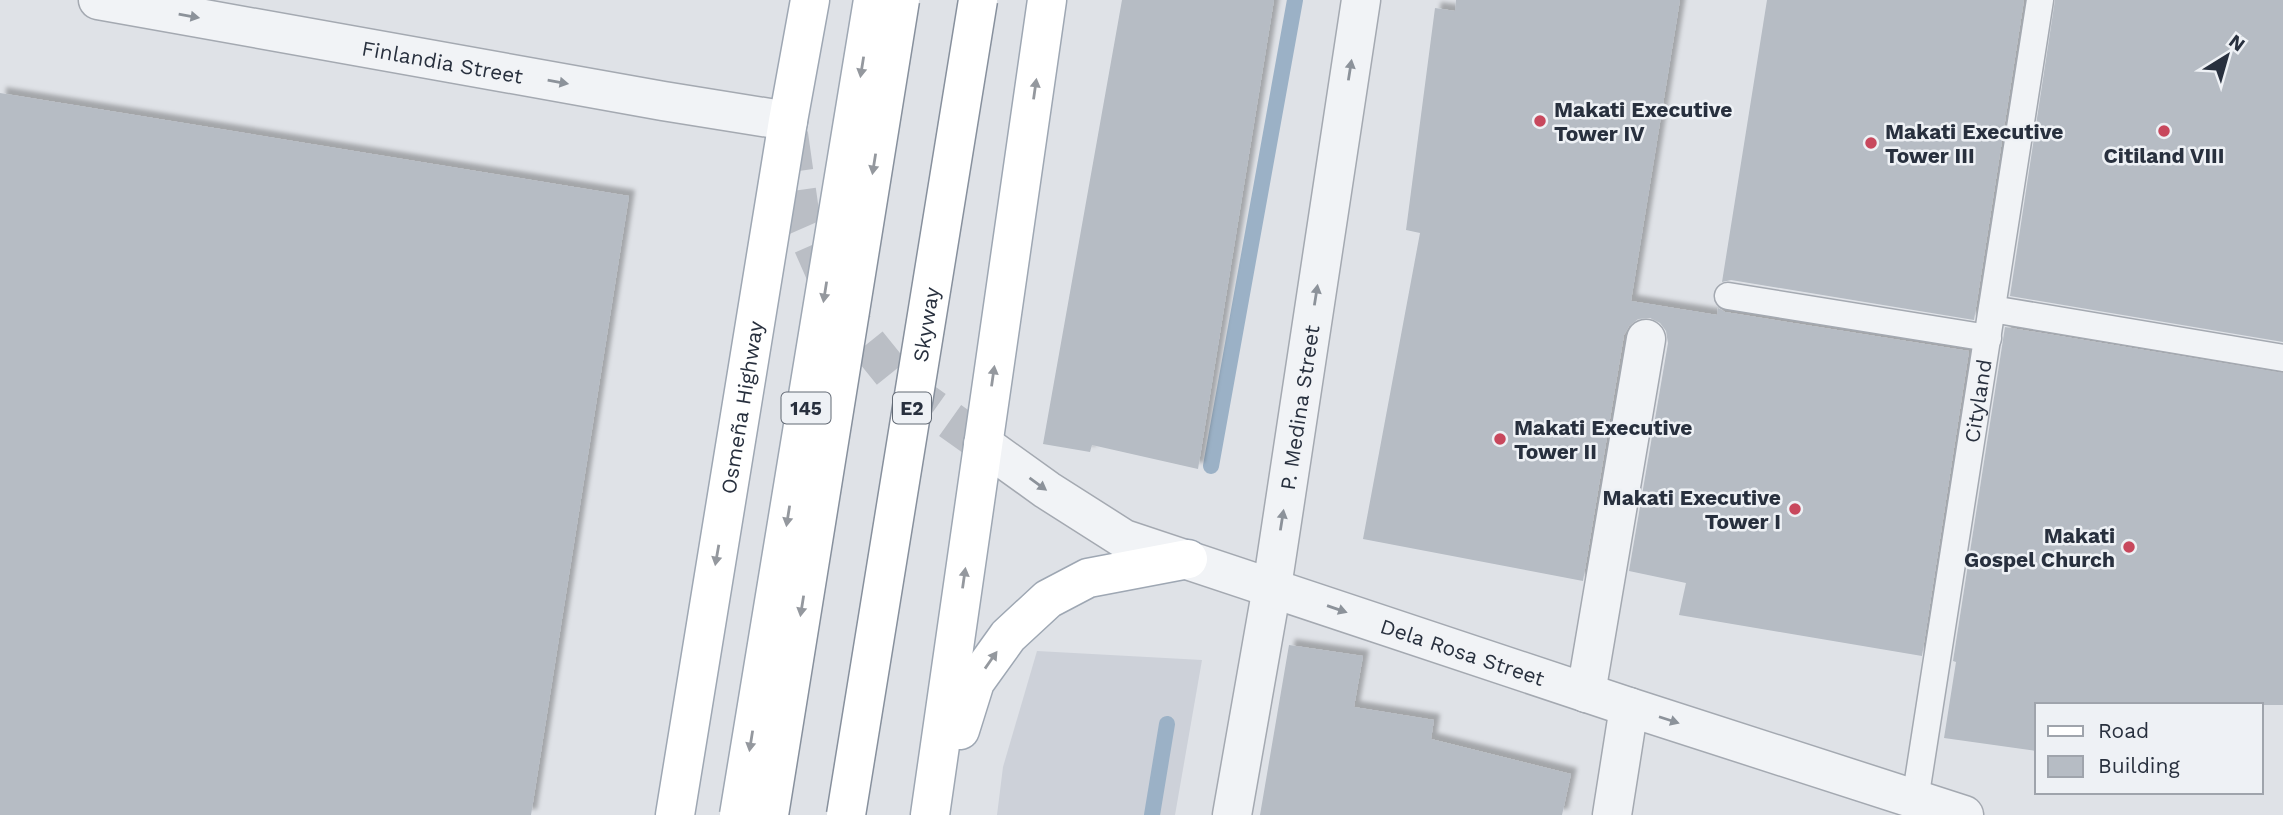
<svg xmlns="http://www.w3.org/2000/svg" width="2283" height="815" viewBox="0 0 2283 815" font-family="'Work Sans',sans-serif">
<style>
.built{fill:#cdd1d9}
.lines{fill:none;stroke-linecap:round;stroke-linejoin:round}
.stream{stroke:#9bb1c6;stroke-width:16}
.building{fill:#b6bcc4;filter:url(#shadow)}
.tertiary-tunnel{stroke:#babec5;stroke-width:38;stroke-dasharray:38 19;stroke-linecap:butt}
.service-casing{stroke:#a4a9b1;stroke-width:29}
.pedestrian-casing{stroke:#a4a9b1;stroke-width:41}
.minor-casing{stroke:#a4a9b1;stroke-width:41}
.tertiary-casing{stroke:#a4a9b1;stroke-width:41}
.primary-casing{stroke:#9ea7b3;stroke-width:41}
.service{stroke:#f1f3f6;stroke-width:26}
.pedestrian{stroke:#f1f3f6;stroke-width:38}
.minor{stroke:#f1f3f6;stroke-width:38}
.tertiary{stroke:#f1f3f6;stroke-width:38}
.primary{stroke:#fff;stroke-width:38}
.primary-bridge-casing{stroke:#9ea7b3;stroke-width:41;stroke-linecap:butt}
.motorway-bridge-casing{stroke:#87909d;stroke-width:41;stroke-linecap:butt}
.primary-bridge{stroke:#fff;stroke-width:38}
.motorway-bridge{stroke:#fff;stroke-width:38}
.oneway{fill:#8c929a}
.oneway2{fill:#94989e}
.poi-dot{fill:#c8485d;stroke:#eef1f5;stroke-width:2.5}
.labels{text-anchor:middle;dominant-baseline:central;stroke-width:5;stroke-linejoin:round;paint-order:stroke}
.shield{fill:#eef1f5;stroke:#636a75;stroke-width:2}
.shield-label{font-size:19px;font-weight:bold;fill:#28303e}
.street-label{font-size:21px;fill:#28303e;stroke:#eef1f5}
.poi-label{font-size:21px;font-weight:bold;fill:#28303e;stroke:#eef1f5;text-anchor:start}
</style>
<defs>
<filter id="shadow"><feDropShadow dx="6" dy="-6" stdDeviation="2" flood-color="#0004"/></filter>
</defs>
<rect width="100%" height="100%" fill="#dfe2e7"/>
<polygon class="built" points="1037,651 1202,660 1175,815 997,815 1003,767"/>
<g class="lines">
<g class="stream">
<polyline points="1211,466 1295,0"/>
<polyline points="1152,815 1167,724"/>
</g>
</g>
<g class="building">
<polygon points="1122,0 1274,0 1198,469 1092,445 1090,452 1043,444"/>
<polygon points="1456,0 1680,0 1631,301 1717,315 1718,308 1725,312 1969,351 1922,656 1679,615 1686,583 1629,571 1668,343 1666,331 1660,323 1650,318 1638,319 1629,326 1624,335 1583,581 1363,539 1420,233 1406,230 1435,8 1455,11"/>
<polygon points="1767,0 2024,0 1974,320 1731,280 1722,282"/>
<polygon points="2055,0 2283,0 2283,342 2010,296"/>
<polygon points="0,93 629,196 531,815 0,815"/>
<polygon points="2005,327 2283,373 2283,705 2036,705 2036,751 1944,738 1956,662 1953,661"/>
<polygon points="1289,645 1363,656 1354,707 1434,720 1431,739 1571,774 1562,815 1260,815"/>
</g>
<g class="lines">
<polyline class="tertiary-tunnel" points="789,134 801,219 841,310 903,387 983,444"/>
<defs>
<g id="service">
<polyline points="1728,296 1988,338"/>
<polyline points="1992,309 2283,358"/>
<path id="s1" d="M1915,800L2040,0"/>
</g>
<polyline id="pedestrian" points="1586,693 1646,339"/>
<g id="minor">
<path id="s2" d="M1232,815L1272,587L1361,0"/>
<polyline points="1612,815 1629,707"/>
</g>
<g id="tertiary">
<path id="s3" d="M98,0L663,101L788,121"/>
<path id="s4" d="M983,444L1047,490L1124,539L1629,707L1964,815"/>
</g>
<g id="primary">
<polyline points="960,730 975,682 1008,636 1048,599 1088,578 1188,559"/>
<path id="s5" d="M675,815L788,121L810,0"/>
<polyline points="930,815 1047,0"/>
</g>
</defs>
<use href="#service" class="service-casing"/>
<use href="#pedestrian" class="pedestrian-casing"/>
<use href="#minor" class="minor-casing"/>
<use href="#tertiary" class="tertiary-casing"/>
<use href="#primary" class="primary-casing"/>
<use href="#service" class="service"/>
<use href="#pedestrian" class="pedestrian"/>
<use href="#minor" class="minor"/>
<use href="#tertiary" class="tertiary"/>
<use href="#primary" class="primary"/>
<defs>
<polyline id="primary-bridge" points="739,815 873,0"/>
<g id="motorway-bridge">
<polyline points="769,815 900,0"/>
<path id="s6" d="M846,815L978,0"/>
</g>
</defs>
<use href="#primary-bridge" class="primary-bridge-casing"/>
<use href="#motorway-bridge" class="motorway-bridge-casing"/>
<use href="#primary-bridge" class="primary-bridge"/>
<use href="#motorway-bridge" class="motorway-bridge"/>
</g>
<defs><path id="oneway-solid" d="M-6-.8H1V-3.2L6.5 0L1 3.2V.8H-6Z" transform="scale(1.75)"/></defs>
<g class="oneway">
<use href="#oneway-solid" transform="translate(189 16) rotate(10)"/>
<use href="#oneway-solid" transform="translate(1350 70) rotate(-81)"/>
<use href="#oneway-solid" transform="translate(558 82) rotate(10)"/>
<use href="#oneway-solid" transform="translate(1316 295) rotate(-81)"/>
<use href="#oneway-solid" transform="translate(1038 484) rotate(36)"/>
<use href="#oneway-solid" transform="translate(1282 520) rotate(-81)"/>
<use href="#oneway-solid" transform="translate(1337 609) rotate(19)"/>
<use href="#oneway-solid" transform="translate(1669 720) rotate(18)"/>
</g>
<g class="oneway2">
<use href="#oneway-solid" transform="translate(862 67) rotate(99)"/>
<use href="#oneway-solid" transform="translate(1035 89) rotate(-82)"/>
<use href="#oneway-solid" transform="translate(874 164) rotate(99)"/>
<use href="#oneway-solid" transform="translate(825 292) rotate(99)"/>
<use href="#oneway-solid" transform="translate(993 376) rotate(-82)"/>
<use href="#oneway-solid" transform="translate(788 516) rotate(99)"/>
<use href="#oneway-solid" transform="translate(717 555) rotate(100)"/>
<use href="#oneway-solid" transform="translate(964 578) rotate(-82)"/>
<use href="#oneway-solid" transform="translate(802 606) rotate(99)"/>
<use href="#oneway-solid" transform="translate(991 660) rotate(-55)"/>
<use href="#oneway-solid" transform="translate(751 741) rotate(99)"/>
</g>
<g class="poi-dot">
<circle cx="1540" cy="121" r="7"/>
<circle cx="2164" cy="131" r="7"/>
<circle cx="1871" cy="143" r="7"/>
<circle cx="1500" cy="439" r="7"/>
<circle cx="1795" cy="509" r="7"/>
<circle cx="2129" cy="547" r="7"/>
</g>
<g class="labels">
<g class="shield">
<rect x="781.5" y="392.5" width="49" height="31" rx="5"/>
<rect x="893" y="392.5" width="38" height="31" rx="5"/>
</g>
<g class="shield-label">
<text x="806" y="408">145</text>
<text x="912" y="408">E2</text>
</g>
<g class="street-label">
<text stroke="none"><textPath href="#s3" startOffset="350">Finlandia Street</textPath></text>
<text stroke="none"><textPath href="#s6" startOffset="497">Skyway</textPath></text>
<text stroke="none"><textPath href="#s1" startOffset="404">Cityland</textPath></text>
<text stroke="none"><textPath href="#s5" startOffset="413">Osmeña Highway</textPath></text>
<text stroke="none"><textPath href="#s2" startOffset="413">P. Medina Street</textPath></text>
<text stroke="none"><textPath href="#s4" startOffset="527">Dela Rosa Street</textPath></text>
</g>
<g class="poi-label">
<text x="1554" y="109">Makati Executive<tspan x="1554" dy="24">Tower IV</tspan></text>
<text x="1885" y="131">Makati Executive<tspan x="1885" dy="24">Tower III</tspan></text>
<text x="2164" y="155" text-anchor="middle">Citiland VIII</text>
<text x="1514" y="427">Makati Executive<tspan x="1514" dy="24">Tower II</tspan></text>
<text x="1781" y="497" text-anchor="end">Makati Executive<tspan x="1781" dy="24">Tower I</tspan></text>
<text x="2115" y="535" text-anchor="end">Makati<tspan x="2115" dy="24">Gospel Church</tspan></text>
</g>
</g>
<rect x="2035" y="703" width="228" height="91" fill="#eef1f5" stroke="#9fa4ac" stroke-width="2"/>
<rect x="2048" y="726" width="35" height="10" fill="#ffffff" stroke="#9fa4ac" stroke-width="2"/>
<text x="2098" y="738" font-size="21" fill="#28303e">Road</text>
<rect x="2048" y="756" width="35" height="21" fill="#b6bcc4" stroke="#9fa4ac" stroke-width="2"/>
<text x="2098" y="773" font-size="21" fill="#28303e">Building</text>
<g transform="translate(2227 56) rotate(37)" stroke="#eef1f5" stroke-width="5" paint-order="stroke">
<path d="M0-5L12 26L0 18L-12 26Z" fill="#28303e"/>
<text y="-10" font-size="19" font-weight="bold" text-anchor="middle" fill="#28303e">N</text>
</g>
</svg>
